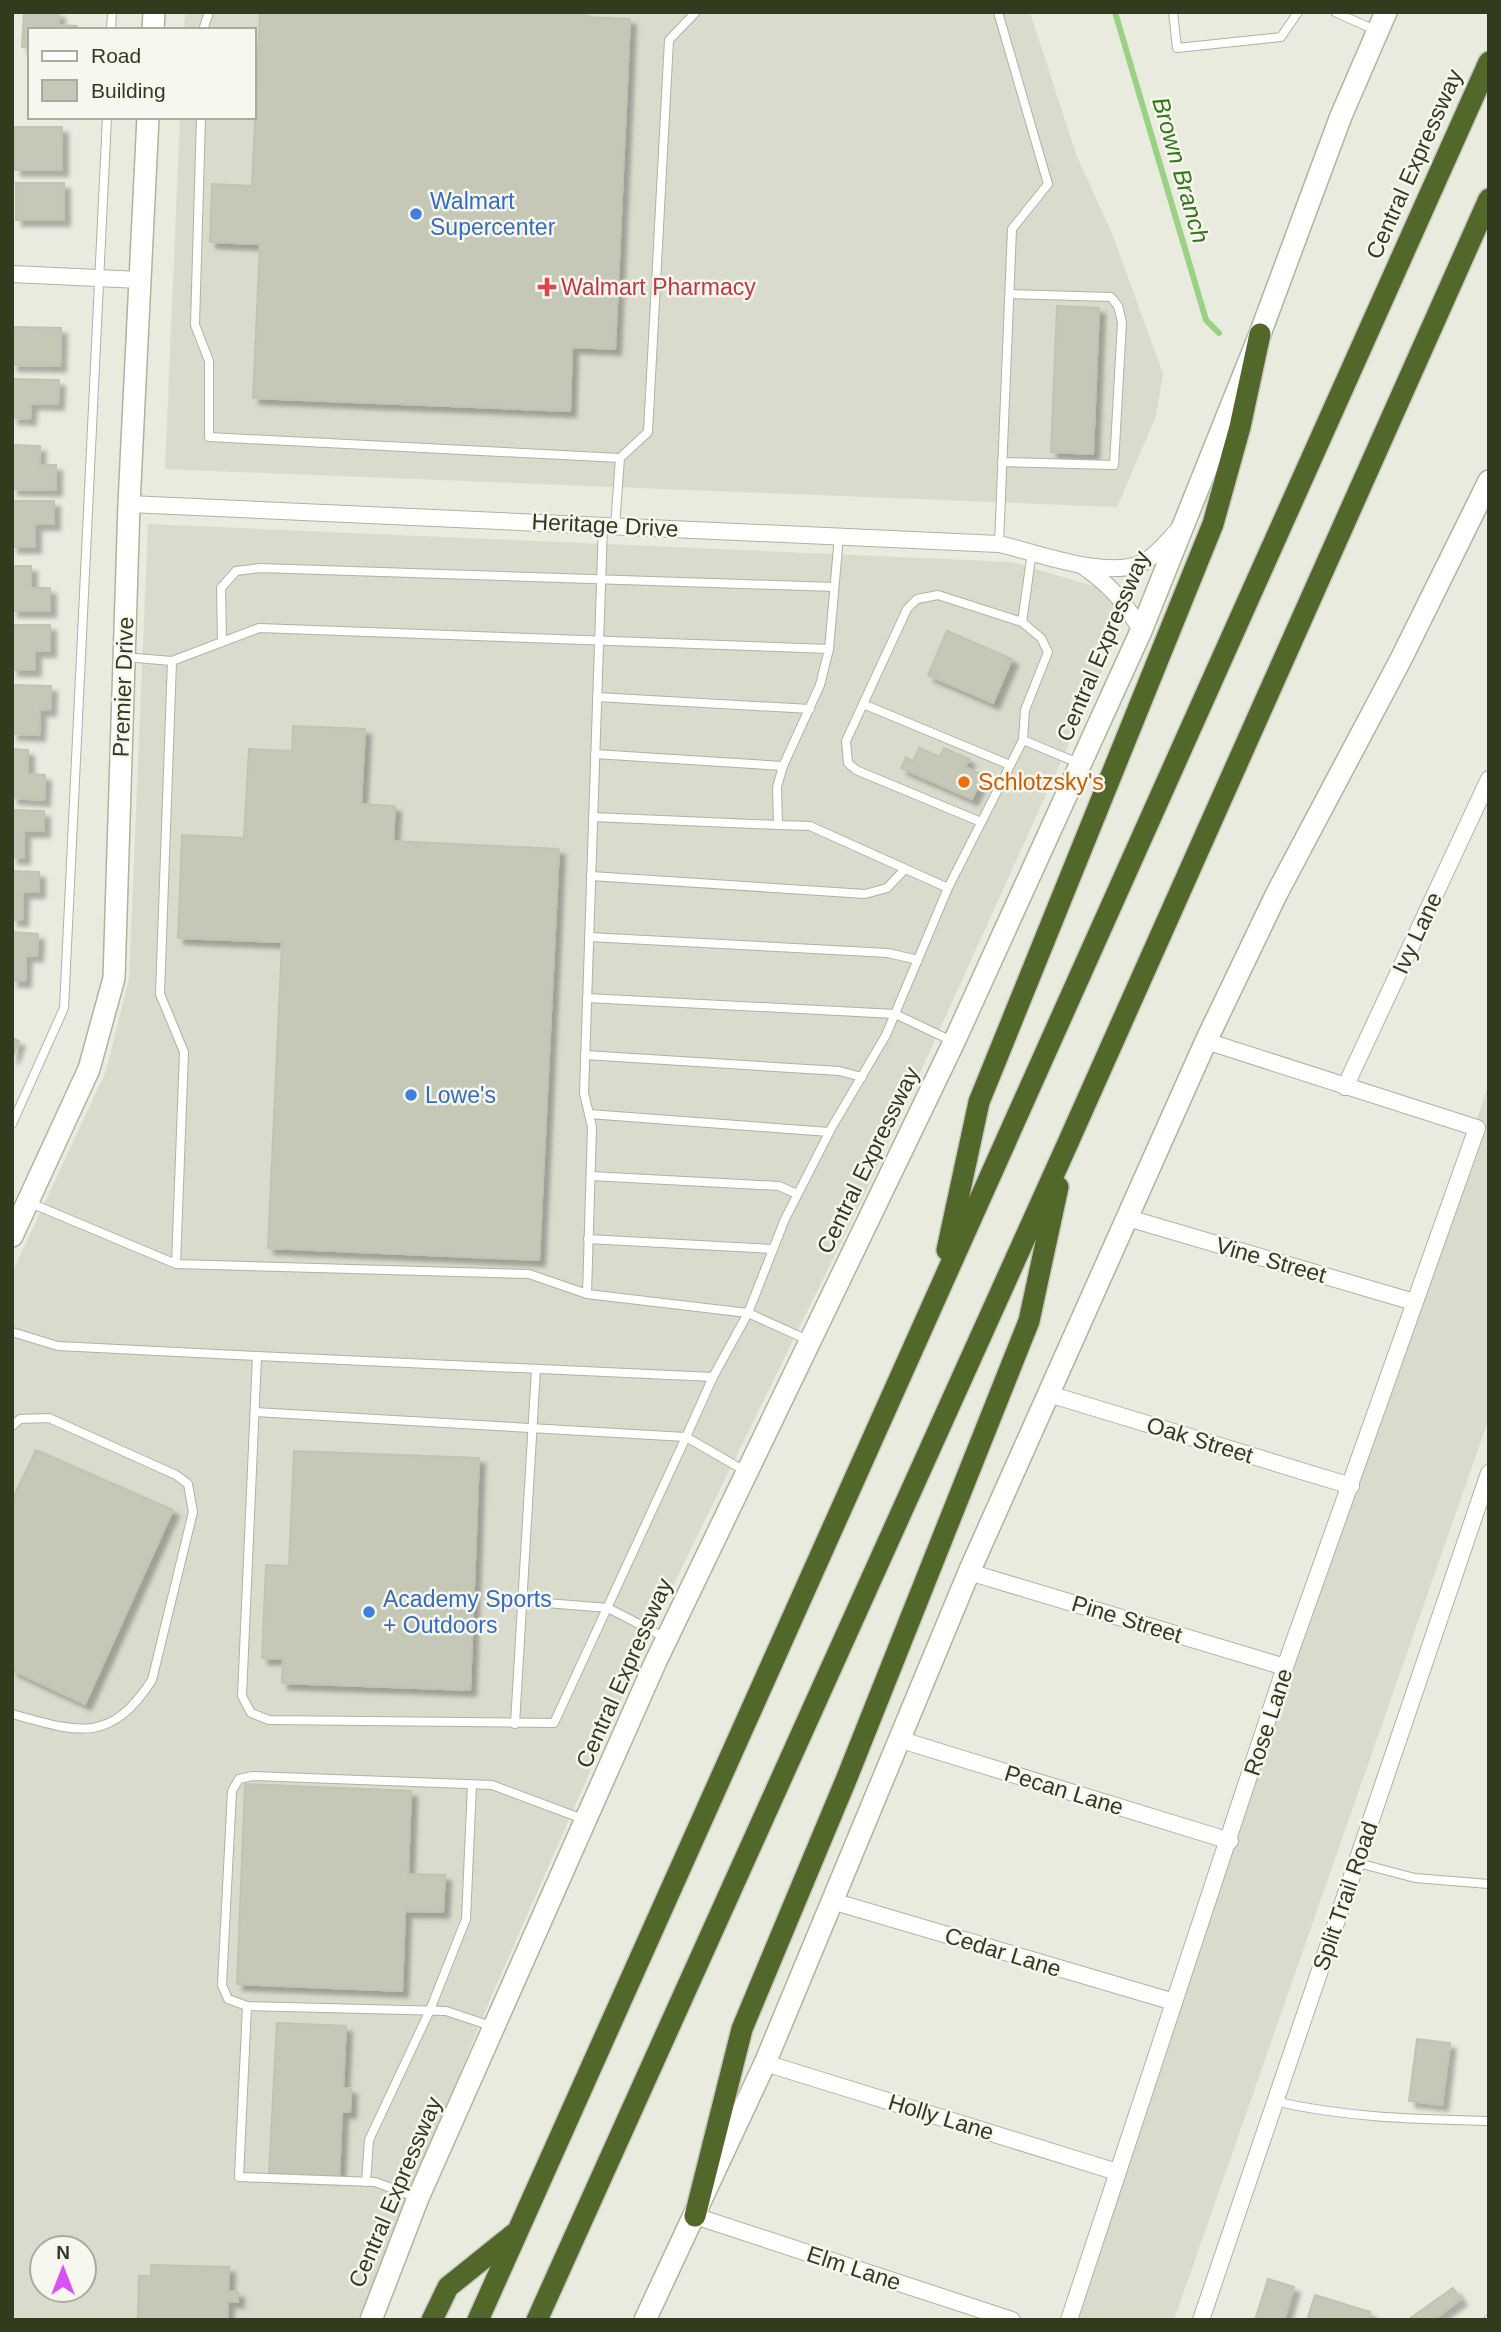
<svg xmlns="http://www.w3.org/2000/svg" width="1501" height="2332" viewBox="0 0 1501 2332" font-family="Helvetica,sans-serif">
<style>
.built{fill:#d9dbcd;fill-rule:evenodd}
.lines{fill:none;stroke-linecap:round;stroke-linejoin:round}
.stream{stroke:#9ad284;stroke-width:6}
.building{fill:#c6c8b7;stroke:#c1c4b1;stroke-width:2;filter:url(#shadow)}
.lane-casing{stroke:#afb3a2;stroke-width:10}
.street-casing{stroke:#afb3a2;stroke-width:18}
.secondary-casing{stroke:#aeb49a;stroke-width:24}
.highway-casing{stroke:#c6c8c0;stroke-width:24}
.lane{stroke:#fff;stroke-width:8}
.street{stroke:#fff;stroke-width:16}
.secondary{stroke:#fff;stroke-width:21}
.highway{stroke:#52682a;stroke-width:21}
.shop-dot{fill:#3f7fe0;stroke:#f7f7ef;stroke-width:2.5}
.health-dot{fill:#e0444e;stroke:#f7f7ef;stroke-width:2.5}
.food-dot{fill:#e8710a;stroke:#f7f7ef;stroke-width:2.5}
.labels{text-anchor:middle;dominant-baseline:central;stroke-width:5;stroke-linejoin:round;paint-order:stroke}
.street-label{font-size:23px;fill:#333b1f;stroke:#f7f7ef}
.shop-label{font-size:23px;fill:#366cbe;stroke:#f7f7ef;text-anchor:start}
.health-label{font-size:23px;fill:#be3a42;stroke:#f7f7ef;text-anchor:start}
.food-label{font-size:23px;fill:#c56008;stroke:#f7f7ef;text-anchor:start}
.water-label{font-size:24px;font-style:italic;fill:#317818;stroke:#f7f7ef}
</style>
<defs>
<filter id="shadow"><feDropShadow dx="6" dy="6" stdDeviation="2" flood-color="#0004"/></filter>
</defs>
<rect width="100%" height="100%" fill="#e9ebdf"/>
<g class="built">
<polygon points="185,12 1030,12 1076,154 1113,236 1163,374 1156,416 1117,507 165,469 180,117 254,117 254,30 184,30"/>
<path d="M148,524L1012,562L1100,588L1120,610L1116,640L871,1181L660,1612L492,1995L358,2320H12V1273L106,1071L129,979ZM42,2248H84V2290H42Z"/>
<polygon points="1489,1083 1489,1418 1174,2320 1068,2320"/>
</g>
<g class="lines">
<polyline class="stream" points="1115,12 1206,320 1219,333"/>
</g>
<g class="building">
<polygon points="24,12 59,12 58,25 77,26 77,30 30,30 30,47 22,47"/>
<polygon points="260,12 584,12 584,17 630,19 615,349 572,347 570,411 253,398 260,244 210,242 212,184 252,186"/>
<rect x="28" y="60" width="2" height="45"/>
<rect x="15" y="127" width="47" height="43"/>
<rect x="16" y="183" width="48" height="37"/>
<polygon points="1057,306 1099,308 1093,454 1051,452"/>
<polygon points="12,327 61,328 60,366 12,365"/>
<polygon points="12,379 59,380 58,404 31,403 30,419 12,418"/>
<polygon points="12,445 40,446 39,465 56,465 56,490 12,489"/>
<polygon points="12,501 54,501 54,524 35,524 35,547 12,547"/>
<polygon points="12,566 31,566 31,588 50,588 50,611 12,611"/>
<polygon points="12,625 50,625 50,651 35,651 35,670 12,670"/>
<polygon points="947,631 1012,659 993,703 928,675"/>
<polygon points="12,685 51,686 50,710 40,710 39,735 12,734"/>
<polygon points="293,726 365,729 361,804 395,806 393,841 559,849 539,1260 268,1248 282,942 178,938 182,835 244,838 249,749 292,751"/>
<polygon points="919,748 940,757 944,748 969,759 965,767 983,775 972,799 901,768 906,757 913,761"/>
<polygon points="12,749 28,750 28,774 45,775 44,800 12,798"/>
<polygon points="12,810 44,811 44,831 24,831 24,858 12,858"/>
<polygon points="12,871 39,872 39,892 23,892 22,920 12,920"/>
<polygon points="12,932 38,934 37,956 26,955 25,981 12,981"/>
<polygon points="12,1038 19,1041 12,1059"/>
<polygon points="36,1450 173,1510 85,1704 12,1670 12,1500"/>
<polygon points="294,1451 479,1458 470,1690 282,1683 283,1659 262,1658 266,1565 289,1566"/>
<polygon points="245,1784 411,1791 408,1874 445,1875 443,1912 405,1911 402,1991 237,1984"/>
<polygon points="277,2023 346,2026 343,2088 351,2089 350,2112 342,2112 339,2177 269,2174"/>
<polygon points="1417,2039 1450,2043 1442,2105 1409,2101"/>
<polygon points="151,2265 229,2267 228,2291 238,2292 238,2302 228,2301 227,2320 138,2320 139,2276 151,2276"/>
<polygon points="1268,2279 1294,2287 1284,2320 1255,2320"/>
<polygon points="1453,2288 1461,2299 1433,2320 1409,2319"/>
<polygon points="1315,2295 1370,2312 1368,2320 1307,2320"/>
</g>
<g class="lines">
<defs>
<g id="lane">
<polyline points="998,12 1048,184 1012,229 999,544"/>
<polyline points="1173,12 1177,48 1281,37 1298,12"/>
<polyline points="1335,12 1377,31"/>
<polyline points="111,30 112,12"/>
<polyline points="203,30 209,12"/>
<polyline points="201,117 195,325 209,361 209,437 620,458"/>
<polyline points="1002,462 1114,465 1122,322 1118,306 1111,297 1010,294"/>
<polyline points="615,526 620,458 648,432 669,40 696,12"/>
<polyline points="222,640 221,588 236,571 260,568 834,587"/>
<polyline points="829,649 839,536"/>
<polyline points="124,657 172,661 259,628 829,649 820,685 783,766 777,787 778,825 810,826 948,888 1023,740 1078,763"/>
<polyline points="172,661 160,994 184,1052 176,1264"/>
<polyline points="597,697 810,709"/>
<polyline points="863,704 1010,765"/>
<polyline points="1023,740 1025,710 1048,652 1041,638 1022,622 1032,552"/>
<polyline points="595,754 783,766"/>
<polyline points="593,817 778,825"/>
<polyline points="981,822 856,770 848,763 846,741 907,609 917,599 938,595 1022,622"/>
<polyline points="591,876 865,894 887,888 905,869"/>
<polyline points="589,937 888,953 918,960"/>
<polyline points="587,998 895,1014 952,1041"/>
<polyline points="585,1055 839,1071 862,1077"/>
<polyline points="589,1114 829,1132"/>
<polyline points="12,1124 64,1008 107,117"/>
<polyline points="591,1176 779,1186 797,1194"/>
<polyline points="28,1202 176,1264 529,1274 587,1294 748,1313 810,1341"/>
<polyline points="588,1239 773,1249"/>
<polyline points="587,1294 592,1127 584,1093 603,525"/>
<polyline points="12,1332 58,1346 257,1356 242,1696 251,1713 269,1720 554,1723 686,1437 745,1471"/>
<polyline points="257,1356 713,1377"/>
<polyline points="255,1412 686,1437 713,1377 748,1313 785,1219 832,1127 886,1035 948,888"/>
<path d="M12,1426L20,1419L49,1418L176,1475L188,1484L193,1512L152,1680C110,1745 77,1732 12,1714"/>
<polyline points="522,1601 608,1608 666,1638"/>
<polyline points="515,1724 536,1369"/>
<polyline points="1358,1863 1415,1878 1489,1884"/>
<polyline points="247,2006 239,2177 375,2182 418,2198"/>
<polyline points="494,2027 446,2011 247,2006 228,1999 222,1985 232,1791 239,1779 252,1776 492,1785 583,1819"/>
<path d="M1274,2101C1347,2118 1414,2119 1489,2121"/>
<polyline points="366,2182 369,2140 430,2010 466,1919 472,1785"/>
<polyline points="1488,2320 1489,2319"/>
</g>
<g id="street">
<polyline points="12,274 140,280"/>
<path d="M129,504L999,544C1036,552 1108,581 1144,562C1157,555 1169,539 1180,528"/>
<path d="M1084,567C1110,585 1126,603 1141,631"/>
<polyline points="1345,1087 1489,779"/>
<polyline points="1128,1218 1414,1302"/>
<polyline points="1049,1394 1351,1486"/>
<polyline points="969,1572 1285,1667"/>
<polyline points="898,1739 1230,1841"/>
<polyline points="832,1901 1174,2002"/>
<polyline points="765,2063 1117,2172"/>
<polyline points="695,2216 1012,2320"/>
<polyline points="1069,2320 1285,1667 1477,1128 1206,1041"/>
<polyline points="1201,2320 1489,1473"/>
</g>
<g id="secondary">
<polyline points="153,30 154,12"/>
<polyline points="12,1236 89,1069 114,978 129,504 148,117"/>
<polyline points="371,2320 418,2198 656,1661 954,1042 1141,631 1260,334 1341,116 1386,12"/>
<polyline points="645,2320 765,2063 969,1572 1206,1041 1277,893 1401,659 1489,481"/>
</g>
<g id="highway">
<polyline points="947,1250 979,1102 1213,524 1240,427 1260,334"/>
<polyline points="695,2216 742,2029 846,1780 1029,1321 1058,1187"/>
<polyline points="432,2320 448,2287 514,2234"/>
<polyline points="478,2320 1489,62"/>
<polyline points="537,2320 1067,1145 1489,199"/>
</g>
</defs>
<use href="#lane" class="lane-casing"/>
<use href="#street" class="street-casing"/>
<use href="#secondary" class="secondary-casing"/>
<use href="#highway" class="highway-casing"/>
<use href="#lane" class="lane"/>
<use href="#street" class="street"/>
<use href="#secondary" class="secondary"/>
<use href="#highway" class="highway"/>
</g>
<g class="shop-dot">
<circle cx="416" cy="214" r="7"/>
<circle cx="411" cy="1095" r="7"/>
<circle cx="369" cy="1612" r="7"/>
</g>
<path class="health-dot" d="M543.5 276.5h7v7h7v7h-7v7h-7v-7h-7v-7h7z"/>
<circle class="food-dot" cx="964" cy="782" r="7"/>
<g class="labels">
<g class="street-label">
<text transform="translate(1414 164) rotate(-66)">Central Expressway</text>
<text transform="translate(605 525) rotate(3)">Heritage Drive</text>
<text transform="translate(1103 646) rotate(-67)">Central Expressway</text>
<text transform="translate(123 687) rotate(-88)">Premier Drive</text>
<text transform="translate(1417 933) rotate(-65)">Ivy Lane</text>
<text transform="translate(868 1160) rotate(-64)">Central Expressway</text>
<text transform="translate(1271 1260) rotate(16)">Vine Street</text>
<text transform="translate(1200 1440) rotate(17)">Oak Street</text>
<text transform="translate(1127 1619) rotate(17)">Pine Street</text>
<text transform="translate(624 1673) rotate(-66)">Central Expressway</text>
<text transform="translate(1268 1722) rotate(-72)">Rose Lane</text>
<text transform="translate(1064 1790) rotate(17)">Pecan Lane</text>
<text transform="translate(1345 1896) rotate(-71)">Split Trail Road</text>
<text transform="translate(1003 1952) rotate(17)">Cedar Lane</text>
<text transform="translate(941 2117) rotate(17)">Holly Lane</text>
<text transform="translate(395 2192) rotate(-67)">Central Expressway</text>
<text transform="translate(854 2268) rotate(18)">Elm Lane</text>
</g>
<g class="shop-label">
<text x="430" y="201">Walmart<tspan x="430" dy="26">Supercenter</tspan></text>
<text x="425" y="1095">Lowe's</text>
<text x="383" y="1599">Academy Sports<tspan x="383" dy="26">+ Outdoors</tspan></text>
</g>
<g class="health-label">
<text x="561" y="287">Walmart Pharmacy</text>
</g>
<g class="food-label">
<text x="978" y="782">Schlotzsky's</text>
</g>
<g class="water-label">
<text transform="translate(1181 170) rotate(74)">Brown Branch</text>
</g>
</g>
<rect width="1501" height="2332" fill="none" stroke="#333b1f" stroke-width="28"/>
<rect x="28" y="28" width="228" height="91" fill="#f7f7ef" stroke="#a9ac9c" stroke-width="2"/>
<rect x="42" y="51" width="35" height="10" fill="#ffffff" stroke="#a9ac9c" stroke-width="2"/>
<text x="91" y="63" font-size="21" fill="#333b1f">Road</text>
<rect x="42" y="80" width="35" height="21" fill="#c6c8b7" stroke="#a9ac9c" stroke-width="2"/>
<text x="91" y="98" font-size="21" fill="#333b1f">Building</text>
<g transform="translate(63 2269)"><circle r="33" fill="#f7f7ef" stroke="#a9ac9c" stroke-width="2"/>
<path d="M0-5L12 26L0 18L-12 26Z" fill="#d851f6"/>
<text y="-10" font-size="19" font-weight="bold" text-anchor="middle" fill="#333b1f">N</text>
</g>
</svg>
